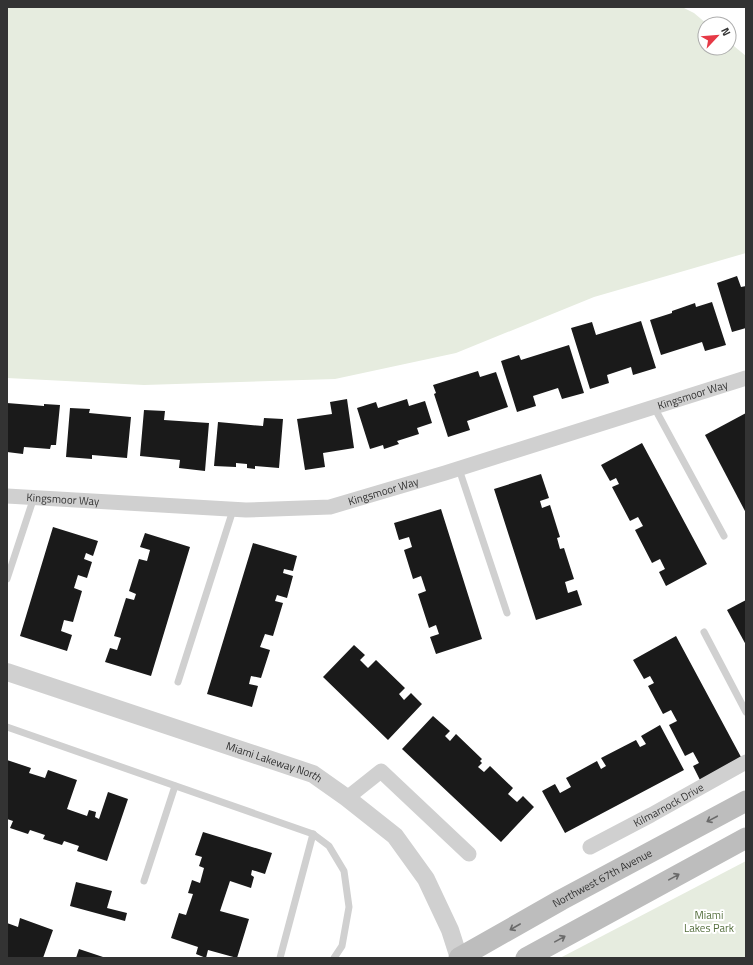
<svg xmlns="http://www.w3.org/2000/svg" width="753" height="965" viewBox="0 0 753 965" font-family="'Titillium Web',sans-serif">
<style>
.green{fill:#e6ecdf}
.building{fill:#1a1a1a}
.lines{fill:none;stroke-linecap:round;stroke-linejoin:round}
.service{stroke:#d0d0d0;stroke-width:7}
.minor{stroke:#d0d0d0;stroke-width:15}
.tertiary{stroke:#d0d0d0;stroke-width:18}
.secondary{stroke:#bdbdbd;stroke-width:21}
.oneway{stroke:#6a6a6a}
.labels{text-anchor:middle;dominant-baseline:central;stroke-width:4;stroke-linejoin:round;paint-order:stroke}
.street-label{font-size:11px;fill:#333;stroke:#fff}
.park-label{font-size:11px;fill:#56703f;stroke:#fff}
</style>
<rect width="100%" height="100%" fill="#fff"/>
<g class="green">
<polygon points="7,7 682,7 694,13 707,24 705,24 705,48 729,48 729,42 746,56 746,253 594,297 456,353 335,379 144,385 7,378"/>
<polygon points="746,861 746,958 560,958"/>
</g>
<g class="building">
<polygon points="737,276 741,287 746,286 746,328 732,332 717,283"/>
<polygon points="712,302 726,345 705,351 702,342 661,355 650,320 672,313 672,311 695,303 696,307"/>
<polygon points="641,321 656,368 633,375 631,367 607,375 609,383 590,389 571,328 592,322 596,335"/>
<polygon points="569,345 584,393 562,399 558,388 533,396 536,406 517,412 501,361 519,355 521,360"/>
<polygon points="478,371 480,377 496,372 508,407 467,421 470,430 448,437 434,394 436,393 433,385"/>
<polygon points="347,399 354,448 323,453 325,467 305,470 297,419 332,414 330,402"/>
<polygon points="407,399 409,406 425,401 432,423 417,428 419,434 397,441 399,444 384,449 383,445 370,449 357,408 376,402 378,408"/>
<polygon points="7,403 44,406 44,404 60,405 56,445 51,445 50,449 24,447 23,454 7,452"/>
<polygon points="70,408 90,409 89,413 131,417 127,458 92,455 92,459 66,457"/>
<polygon points="144,410 165,411 164,420 209,423 205,471 179,468 180,460 140,456"/>
<polygon points="746,413 746,513 705,435"/>
<polygon points="264,418 283,419 279,468 255,466 255,469 247,468 247,464 236,463 236,467 214,466 218,422 263,426"/>
<polygon points="642,443 707,564 666,586 659,572 665,569 660,559 652,563 635,530 643,526 638,517 630,521 612,487 619,484 616,478 610,481 601,465"/>
<polygon points="541,474 549,498 540,501 542,508 550,505 560,537 557,538 560,549 564,548 574,579 565,582 568,593 577,590 582,605 536,620 494,489"/>
<polygon points="441,509 482,639 436,654 430,637 439,634 436,625 429,628 418,594 426,591 421,576 413,579 404,550 412,547 409,537 399,540 394,523"/>
<polygon points="53,527 98,541 93,556 86,553 84,559 92,562 87,578 78,575 74,588 82,591 73,622 64,620 61,631 72,635 67,651 20,636"/>
<polygon points="145,533 190,547 151,676 105,662 110,648 117,650 121,638 114,636 126,598 134,600 136,594 129,591 139,559 147,561 150,550 140,547"/>
<polygon points="253,543 297,556 293,571 284,569 283,573 293,576 287,598 277,595 275,601 283,603 273,636 265,634 260,647 270,650 261,678 251,676 249,684 258,686 252,707 207,694"/>
<polygon points="746,600 746,645 727,610"/>
<polygon points="676,636 741,757 700,780 693,766 699,763 693,752 685,756 669,725 677,721 671,710 663,714 648,686 654,683 650,676 644,679 633,660"/>
<polygon points="354,645 365,655 360,660 368,668 376,660 405,688 399,694 404,700 411,693 422,704 388,740 323,677"/>
<polygon points="433,716 450,731 445,736 450,741 456,734 482,759 480,761 482,763 478,767 484,772 490,766 513,788 508,794 517,802 523,796 534,807 501,842 402,749"/>
<polygon points="660,725 684,770 565,833 542,791 555,784 560,793 571,787 566,778 597,761 601,769 606,766 601,758 636,740 640,747 646,744 641,736"/>
<polygon points="7,760 31,768 29,773 45,778 48,770 77,780 67,809 87,816 89,810 96,812 95,817 99,819 108,792 128,799 107,861 77,851 79,846 64,841 62,845 43,839 45,835 30,830 28,834 10,828 13,821 7,819"/>
<polygon points="203,832 272,853 265,874 252,870 251,875 254,877 251,888 230,881 220,911 249,919 237,958 208,950 206,958 196,954 198,947 171,938 179,913 186,915 193,894 188,893 192,880 200,883 204,868 199,866 202,857 195,855"/>
<polygon points="76,882 112,891 107,908 127,913 125,921 70,906"/>
<polygon points="20,918 53,930 43,958 7,958 7,923 18,927"/>
<polygon points="79,949 106,958 76,958"/>
</g>
<g class="lines">
<g class="service">
<polyline points="654,407 724,536"/>
<polyline points="459,469 507,613"/>
<polyline points="7,579 34,497"/>
<polyline points="704,632 746,712"/>
<polyline points="178,682 233,510"/>
<polyline points="7,727 313,834 329,846 344,871 349,907 342,946 334,958"/>
<polyline points="144,881 175,786"/>
<polyline points="280,958 313,834"/>
</g>
<g class="minor">
<path id="s1" d="M7,496L246,510L330,507L445,473L746,378"/>
<polyline points="347,798 381,771 469,854"/>
<path id="s2" d="M590,847L651,815L746,762"/>
</g>
<path class="tertiary" id="s3" d="M7,672L313,774L347,798L395,836L426,879L450,930L459,958"/>
<g class="secondary">
<path id="s4" d="M459,958L561,900L746,801"/>
<polyline points="526,958 746,838"/>
</g>
</g>
<defs><path id="oneway-shaft" d="M-6 0H5M1.5-3L5.5 0L1.5 3" fill="none" stroke-width="1.6" stroke-linecap="round" stroke-linejoin="round"/></defs>
<g class="oneway">
<use href="#oneway-shaft" transform="translate(712 819) rotate(152)"/>
<use href="#oneway-shaft" transform="translate(674 877) rotate(-29)"/>
<use href="#oneway-shaft" transform="translate(515 927) rotate(150)"/>
<use href="#oneway-shaft" transform="translate(560 939) rotate(-29)"/>
</g>
<g class="labels">
<g class="street-label">
<text stroke="none"><textPath href="#s1" startOffset="703">Kingsmoor Way</textPath></text>
<text stroke="none"><textPath href="#s1" startOffset="379">Kingsmoor Way</textPath></text>
<text stroke="none"><textPath href="#s1" startOffset="56">Kingsmoor Way</textPath></text>
<text stroke="none"><textPath href="#s3" startOffset="282">Miami Lakeway North</textPath></text>
<text stroke="none"><textPath href="#s2" startOffset="89">Kilmarnock Drive</textPath></text>
<text stroke="none"><textPath href="#s4" startOffset="164">Northwest 67th Avenue</textPath></text>
</g>
<g class="park-label">
<text x="709" y="915">Miami<tspan x="709" dy="13">Lakes Park</tspan></text>
</g>
</g>
<rect width="753" height="965" fill="none" stroke="#333333" stroke-width="16"/>
<g transform="translate(717 36) rotate(64)"><circle r="19" fill="#ffffff" stroke="#adadad"/>
<path d="M0-3L7 15L0 10L-7 15Z" fill="#e63946"/>
<text y="-6" font-size="11" font-weight="bold" text-anchor="middle" fill="#333333">N</text>
</g>
</svg>
